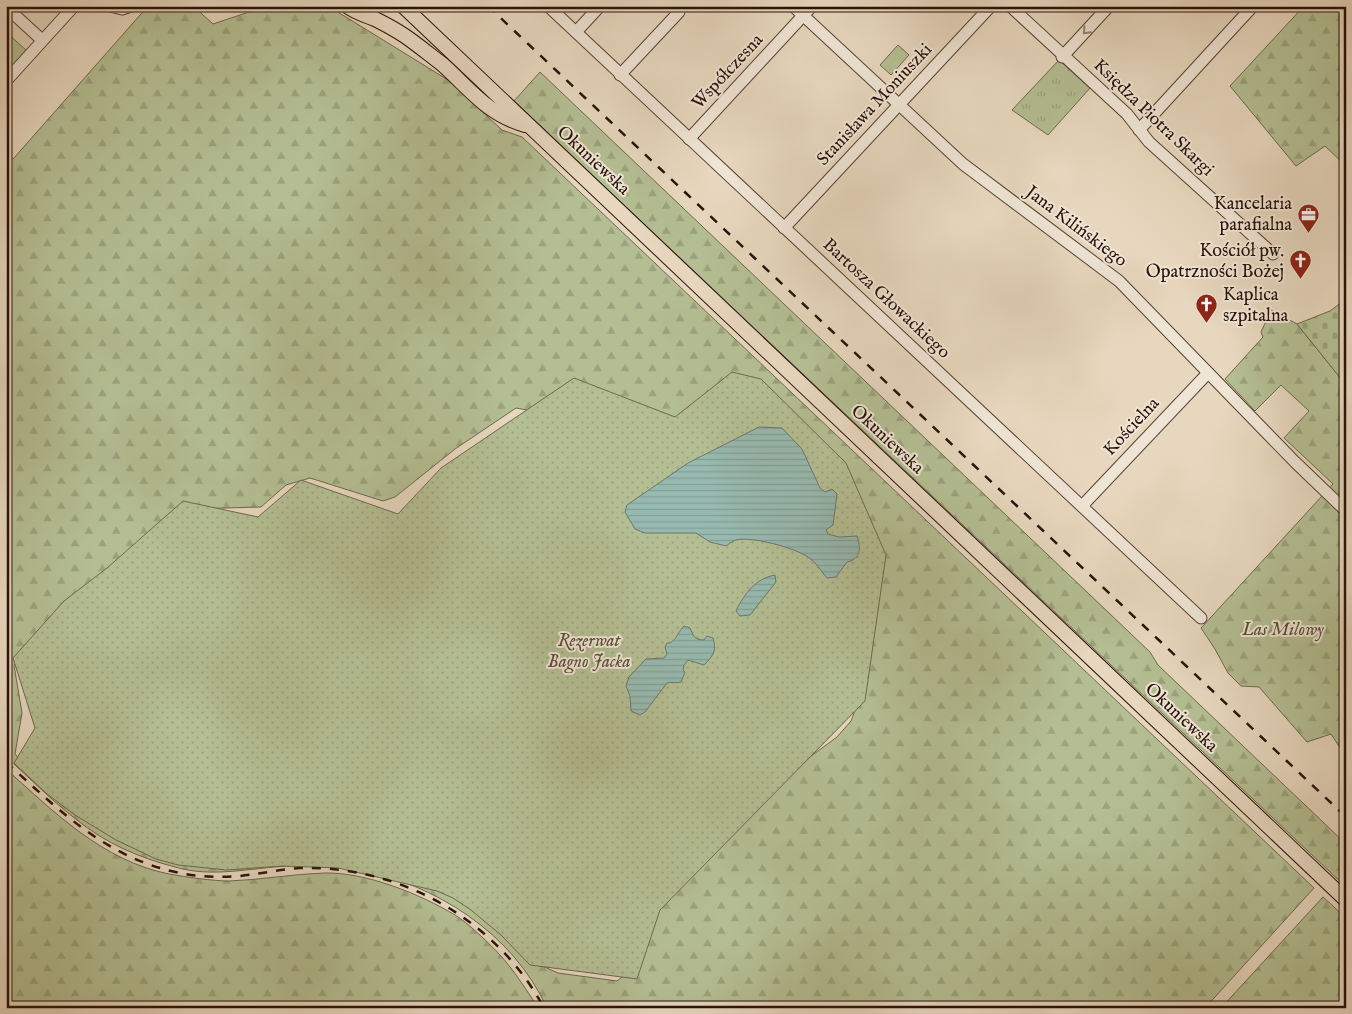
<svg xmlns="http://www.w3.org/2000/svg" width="1352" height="1014" viewBox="0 0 1352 1014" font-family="'IM FELL English',serif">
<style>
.grass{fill:url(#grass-tufts);stroke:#6e684e}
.forest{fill:url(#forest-firs);stroke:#6e684e;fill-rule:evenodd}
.cemetery{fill:url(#cemetery-stones);stroke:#6e684e}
.park{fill:url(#park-dots);stroke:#6e684e}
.garden{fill:#b4be93;stroke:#6e684e}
.water{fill:url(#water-rules);stroke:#6b776d}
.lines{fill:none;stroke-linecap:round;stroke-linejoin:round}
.minor-casing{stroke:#584336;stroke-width:13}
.major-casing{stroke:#281209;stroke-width:16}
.minor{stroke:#efe5d5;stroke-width:11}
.major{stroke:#e7d7be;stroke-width:14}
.rail{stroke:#281209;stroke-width:2.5;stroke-dasharray:9 9;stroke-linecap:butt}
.oneway{stroke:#958679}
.labels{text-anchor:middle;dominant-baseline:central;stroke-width:4;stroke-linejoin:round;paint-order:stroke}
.street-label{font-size:18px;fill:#281209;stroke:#efe5d5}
.poi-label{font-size:18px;fill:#281209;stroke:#efe5d5;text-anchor:end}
.park-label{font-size:18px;font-style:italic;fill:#594e39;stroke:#efe5d5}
</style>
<defs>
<pattern id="grass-tufts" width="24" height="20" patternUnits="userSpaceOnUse" patternTransform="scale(1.25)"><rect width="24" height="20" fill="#b4be93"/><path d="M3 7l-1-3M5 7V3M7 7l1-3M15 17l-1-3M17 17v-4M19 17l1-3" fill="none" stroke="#9ba27d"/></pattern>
<pattern id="forest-firs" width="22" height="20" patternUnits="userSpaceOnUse" patternTransform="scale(1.25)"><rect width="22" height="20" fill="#b4be93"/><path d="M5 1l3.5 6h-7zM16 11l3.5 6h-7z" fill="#9ba27d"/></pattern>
<pattern id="cemetery-stones" width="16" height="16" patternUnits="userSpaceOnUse" patternTransform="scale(1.25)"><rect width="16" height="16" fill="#b4be93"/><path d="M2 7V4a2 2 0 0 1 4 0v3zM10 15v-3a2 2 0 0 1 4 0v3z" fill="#9ba27d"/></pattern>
<pattern id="park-dots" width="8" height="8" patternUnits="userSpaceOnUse" patternTransform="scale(1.25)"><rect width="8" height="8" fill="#b4be93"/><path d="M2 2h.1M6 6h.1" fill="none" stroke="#9ba27d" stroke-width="1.8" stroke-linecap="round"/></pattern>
<pattern id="water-rules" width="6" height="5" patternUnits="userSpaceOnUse" patternTransform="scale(1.25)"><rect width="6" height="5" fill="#97bab0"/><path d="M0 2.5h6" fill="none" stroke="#829f96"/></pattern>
</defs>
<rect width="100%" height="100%" fill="#e7d7be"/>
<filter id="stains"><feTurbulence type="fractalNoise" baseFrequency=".004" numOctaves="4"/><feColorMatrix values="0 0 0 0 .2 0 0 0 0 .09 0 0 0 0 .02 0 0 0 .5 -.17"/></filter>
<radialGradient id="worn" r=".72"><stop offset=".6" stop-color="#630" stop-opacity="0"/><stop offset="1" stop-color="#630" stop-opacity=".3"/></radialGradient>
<polygon class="grass" points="1059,60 1090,88 1048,135 1012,110"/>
<g class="forest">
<path d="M148,6H193L213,24L267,6H328L448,80L502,130L522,137L1314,888L1205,1008H547C512,932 436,885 356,868C347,866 338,867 329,867C316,866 301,865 288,866C250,868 212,878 175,867C140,858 105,843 77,820C52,801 30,778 6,757V167ZM516,408L559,416L626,439L860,697L851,721L837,737L773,784L652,907L631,970L617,981L558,973L531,961L455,893L337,859L47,790L15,754L22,713L14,665L70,605L192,509L261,507L286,485L310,478L383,501L395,497L455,449Z"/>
<polygon points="1304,6 1346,6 1346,166 1325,146 1296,166 1230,86"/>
<polygon points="540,72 1150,652 1158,665 1346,844 1346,887 514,101"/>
<polygon points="1271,310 1297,324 1346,385 1346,757 1331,734 1307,742 1259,687 1241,686 1228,673 1215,649 1201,628 1333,484 1284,438 1309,411 1281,385 1255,411 1225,379 1263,337 1261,332"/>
<path d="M6,769C54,812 103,861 169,874C186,877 213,881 229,881C261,880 292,874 324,873C366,872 420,894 455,915C467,922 491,945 500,955C513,969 528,992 538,1008H6Z"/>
<polygon points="1323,897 1346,918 1346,1008 1221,1008"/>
</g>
<polygon class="cemetery" points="1346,299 1346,385 1297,324 1330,311"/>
<polygon class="park" points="732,372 761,379 846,463 886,555 865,701 660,910 637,979 530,965 501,935 471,910 453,898 437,891 338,868 283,866 226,870 178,865 156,859 116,840 75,815 46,793 14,763 35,728 13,658 64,601 107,568 183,501 258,517 301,480 398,514 441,468 574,378 675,417"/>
<g class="garden">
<polygon points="6,32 27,51 6,74"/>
<polygon points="898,45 909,55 891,75 880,65"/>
</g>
<g class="water">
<path d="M759,427L782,428L802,449L820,488L825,492L832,489L837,494L833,525L826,530L828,534L839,537L857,536C861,548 861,559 847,562L836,577L827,578C821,571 816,562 808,557C795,548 752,536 736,540C732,541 729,544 726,546L710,542L696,533H645L635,529L625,512L627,505L688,463Z"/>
<path d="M775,575L776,582L750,615L740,616L736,611C745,593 755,579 775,575Z"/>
<path d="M684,626L690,628C693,635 694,640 704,640L707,636L713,638C717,651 713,656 704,665L688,660L684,665L683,670L685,672L681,682C676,684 672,681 667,683L645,712L640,715L631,711L630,696L626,686L629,677L646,659L664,658L667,654L665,647L667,643H670C677,639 678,632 684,626Z"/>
</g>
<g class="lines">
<defs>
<g id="minor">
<polyline points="110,6 122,9 131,6"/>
<polyline points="548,6 1201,618"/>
<polyline points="793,6 963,164 1119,281 1295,462 1346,511"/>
<polyline points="1010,6 1127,114 1149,142 1273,254"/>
<polyline points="6,7 42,40"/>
<polyline points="576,32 600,6"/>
<polyline points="1062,57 1109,6"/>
<polyline points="620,75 679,12"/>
<polyline points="6,81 74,6"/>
<polyline points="1139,130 1253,6"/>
<polyline points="689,139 812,6"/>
<polyline points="784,228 991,6"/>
<polyline points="1082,506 1208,373"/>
</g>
<g id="major">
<path d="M347,6C356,13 365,15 375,19C385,24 396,30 405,36C418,45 430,55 442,64C470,89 487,114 525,125"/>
<polyline points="403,6 1346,900"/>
</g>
</defs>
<use href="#minor" class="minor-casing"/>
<use href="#major" class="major-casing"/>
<use href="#minor" class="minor"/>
<use href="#major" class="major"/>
<g class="rail">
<polyline points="488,6 1346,817"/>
<path d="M6,762C60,811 106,858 180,873C204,878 231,878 255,874C270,872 285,869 300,868C400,865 497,920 544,1008"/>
</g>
</g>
<defs><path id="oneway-chevron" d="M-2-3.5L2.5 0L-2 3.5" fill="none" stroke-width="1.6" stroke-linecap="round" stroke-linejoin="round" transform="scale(1.25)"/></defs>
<use class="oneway" href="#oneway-chevron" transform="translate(1086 31) rotate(133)"/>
<defs>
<symbol id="office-pin" viewBox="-11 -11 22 30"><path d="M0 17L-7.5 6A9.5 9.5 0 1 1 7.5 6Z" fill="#8f2418" stroke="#efe5d5"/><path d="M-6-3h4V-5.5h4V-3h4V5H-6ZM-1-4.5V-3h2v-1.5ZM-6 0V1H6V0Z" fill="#fff"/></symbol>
<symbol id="church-pin" viewBox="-11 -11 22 30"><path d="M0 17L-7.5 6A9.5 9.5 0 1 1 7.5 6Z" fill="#8f2418" stroke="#efe5d5"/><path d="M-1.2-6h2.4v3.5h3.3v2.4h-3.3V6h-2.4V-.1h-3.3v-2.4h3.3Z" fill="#fff"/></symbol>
</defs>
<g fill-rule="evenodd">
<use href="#office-pin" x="1296" y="202" width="25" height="34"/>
<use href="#church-pin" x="1288" y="248" width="25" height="34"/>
<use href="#church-pin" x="1194" y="292" width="25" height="34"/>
</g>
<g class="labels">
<g class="street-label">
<text transform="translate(728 72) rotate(-47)">Współczesna</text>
<text transform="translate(875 105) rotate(-47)">Stanisława Moniuszki</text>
<text transform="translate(1153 118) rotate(44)">Księdza Piotra Skargi</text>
<text transform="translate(593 161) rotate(43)">Okuniewska</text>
<text transform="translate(1076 227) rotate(37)">Jana Kilińskiego</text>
<text transform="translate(886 299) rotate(43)">Bartosza Głowackiego</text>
<text transform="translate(1132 427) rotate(-47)">Kościelna</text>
<text transform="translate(887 440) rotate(43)">Okuniewska</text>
<text transform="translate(1181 718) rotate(43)">Okuniewska</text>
</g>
<g class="poi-label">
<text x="1292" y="204">Kancelaria<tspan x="1292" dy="21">parafialna</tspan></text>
<text x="1284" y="251">Kościół pw.<tspan x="1284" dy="21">Opatrzności Bożej</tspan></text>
<text x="1223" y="295" text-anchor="start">Kaplica<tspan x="1223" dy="21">szpitalna</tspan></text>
</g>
<g class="park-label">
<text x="1283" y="630">Las Milowy</text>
<text x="589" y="641">Rezerwat<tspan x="589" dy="21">Bagno Jacka</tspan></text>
</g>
</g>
<rect width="1352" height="1014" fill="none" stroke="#e7d7be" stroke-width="25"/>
<rect x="8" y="8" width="1337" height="999" fill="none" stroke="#281209" stroke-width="2.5"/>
<rect x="12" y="12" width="1327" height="989" fill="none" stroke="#281209"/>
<rect width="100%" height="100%" filter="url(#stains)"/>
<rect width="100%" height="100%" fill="url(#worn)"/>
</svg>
